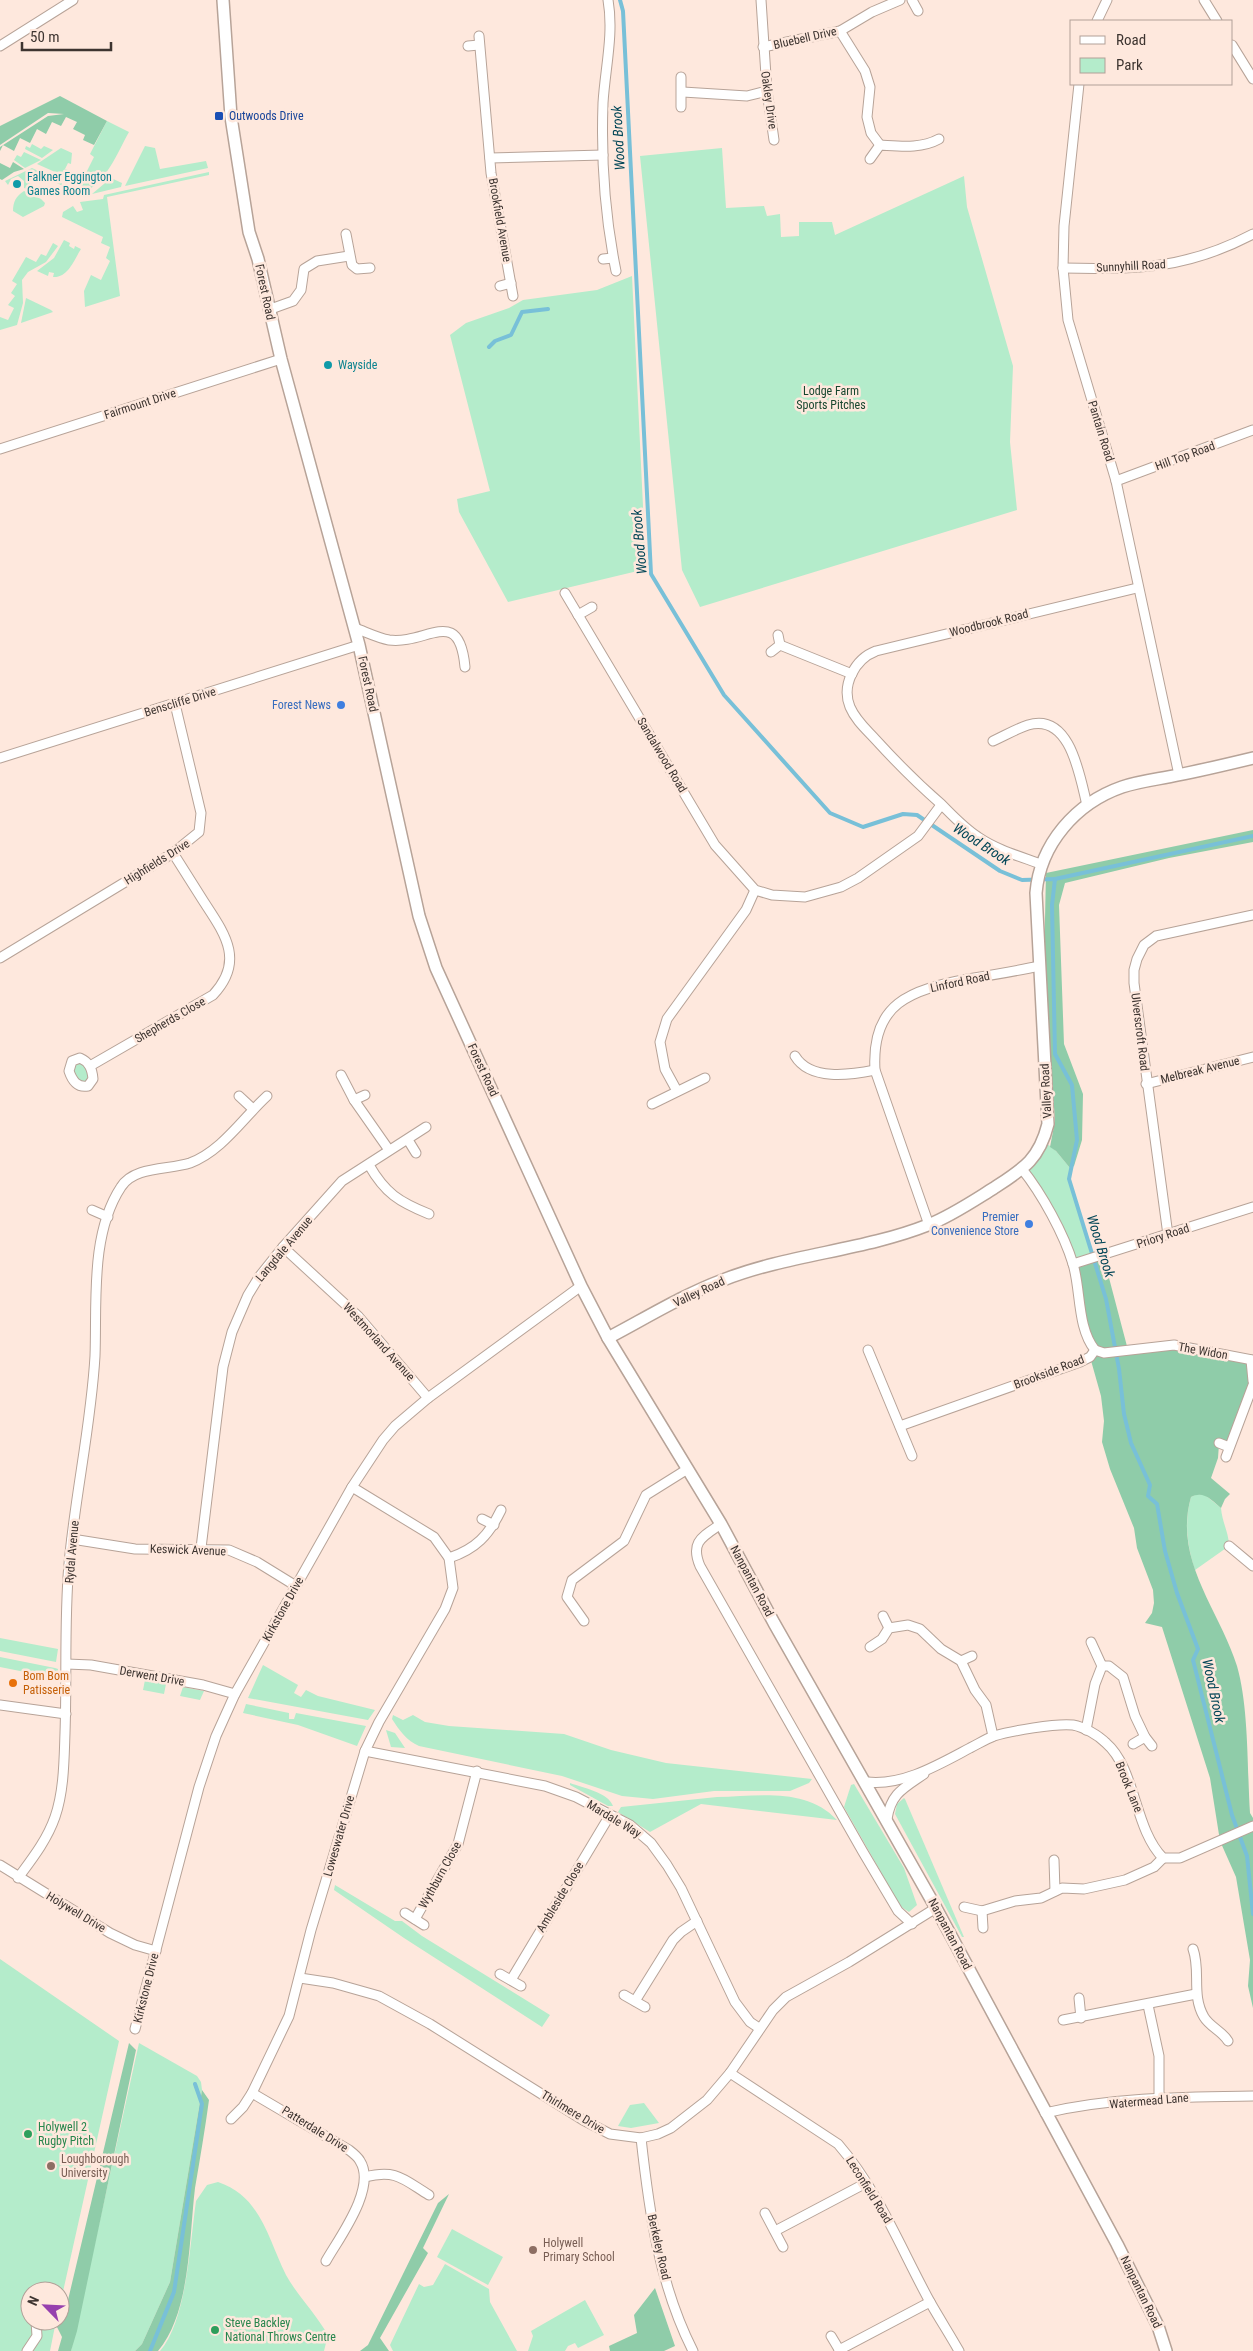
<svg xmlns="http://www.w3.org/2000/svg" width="1253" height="2351" viewBox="0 0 1253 2351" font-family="'Roboto Condensed',sans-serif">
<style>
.green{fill:#b4eccb}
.forest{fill:#8fcca9}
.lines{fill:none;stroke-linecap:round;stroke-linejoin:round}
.stream{stroke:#78c0d8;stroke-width:4}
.minor-casing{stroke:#b7a398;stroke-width:11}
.tertiary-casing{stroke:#b7a398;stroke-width:14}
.minor{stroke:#fff;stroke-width:9}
.tertiary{stroke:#fff;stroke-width:11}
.transit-dot{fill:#1a4fb4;stroke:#fee8dd;stroke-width:2}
.culture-dot{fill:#0f9aa8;stroke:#fee8dd;stroke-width:2}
.shop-dot{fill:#3f7fe0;stroke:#fee8dd;stroke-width:2}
.food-dot{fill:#e8710a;stroke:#fee8dd;stroke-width:2}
.leisure-dot{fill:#2e9e5b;stroke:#fee8dd;stroke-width:2}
.education-dot{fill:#8d6e63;stroke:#fee8dd;stroke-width:2}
.labels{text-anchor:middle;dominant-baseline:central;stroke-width:5;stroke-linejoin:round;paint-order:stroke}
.street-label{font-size:12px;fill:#3d3430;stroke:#fee8dd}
.transit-label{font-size:12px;fill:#164399;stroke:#fee8dd;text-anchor:start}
.culture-label{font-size:12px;fill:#0d838f;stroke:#fee8dd;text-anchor:start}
.park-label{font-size:12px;fill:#17462e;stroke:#fee8dd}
.shop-label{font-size:12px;fill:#366cbe;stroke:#fee8dd;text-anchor:end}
.food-label{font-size:12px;fill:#c56008;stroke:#fee8dd;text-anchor:start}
.leisure-label{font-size:12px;fill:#27864d;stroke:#fee8dd;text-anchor:start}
.education-label{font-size:12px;fill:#785e54;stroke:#fee8dd;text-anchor:start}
.water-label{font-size:14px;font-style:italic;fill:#014556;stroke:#fee8dd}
</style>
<rect width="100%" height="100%" fill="#fee8dd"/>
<g class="green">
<path d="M107,121L129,132C117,153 106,184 82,193L77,191L94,157L90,154Z"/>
<polygon points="32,144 41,149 44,146 53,150 42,158 25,149 26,146 30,148"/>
<polygon points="145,146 155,148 160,169 206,161 208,168 125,186"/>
<polygon points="61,148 72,153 71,164 68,163 65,169 68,170 64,176 37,164"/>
<polygon points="722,148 726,208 764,206 767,216 780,214 781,237 799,236 799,222 832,222 835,235 964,176 967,207 1013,366 1010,442 1017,510 700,607 682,570 640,156"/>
<polygon points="24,152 41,160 25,168 14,160 17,155 21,157"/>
<polygon points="32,168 61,182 63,186 34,172 29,183 32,185 30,190 24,188 24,181 18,176 11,179 8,185 5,181"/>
<polygon points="209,172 209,175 107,197 120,296 85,307 84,291 91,275 101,280 110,261 106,258 110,247 101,243 103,237 62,217 63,212 73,206 77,212 83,210 80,202 103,199 104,195"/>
<polygon points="111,178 122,183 121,187 92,194"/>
<path d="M24,191L41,199L45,203L44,206L23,217L13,211C13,202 16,196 24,191Z"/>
<path d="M64,240L70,243L69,246L74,249L75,246L81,249C74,260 68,278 53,277L54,273L49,272L48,276L37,271L54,258Z"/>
<polygon points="53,243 58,246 46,262 28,272 22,280 23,303 17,325 0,330 0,317 8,320 14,308 8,305 15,296 11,293 17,284 12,281 26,257 36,262 41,254 46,256"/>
<polygon points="632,276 646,569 508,602 459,512 457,499 490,491 450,335 466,323 509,308 523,300 597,290"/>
<polygon points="26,298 51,310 53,312 21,323"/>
<polygon points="80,1058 93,1079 80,1086 70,1064"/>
<polygon points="1044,1141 1056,1151 1070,1168 1069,1179 1093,1258 1073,1264 1047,1206 1022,1169"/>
<path d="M1197,1494L1205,1495L1221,1508C1222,1522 1229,1533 1229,1546L1195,1570C1187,1545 1184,1522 1191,1497Z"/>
<polygon points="0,1638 58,1649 56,1662 0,1651"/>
<polygon points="0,1657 55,1668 58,1669 57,1676 55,1678 0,1667"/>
<polygon points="263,1665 298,1685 294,1693 301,1697 306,1690 318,1696 375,1710 368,1720 248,1698"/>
<polygon points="145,1680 166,1684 164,1694 143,1690"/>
<polygon points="183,1687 204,1691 200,1700 180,1696"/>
<polygon points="246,1704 289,1713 289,1719 294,1719 296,1713 366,1726 357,1746 298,1725 243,1713"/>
<path d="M393,1715L403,1720L413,1715L425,1722L449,1726L564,1734L611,1750L666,1763L812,1779L809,1783L790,1791H714L653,1799L622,1796L562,1776L419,1746C407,1741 399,1730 392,1719Z"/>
<polygon points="386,1730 395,1733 405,1748 391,1747"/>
<path d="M570,1783C583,1788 608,1792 613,1806H608L570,1785Z"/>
<polygon points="854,1784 904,1868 917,1905 909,1912 900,1906 844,1807 851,1785"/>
<path d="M717,1797C758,1796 807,1787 837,1820L701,1804L650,1832L618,1812L621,1807Z"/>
<polygon points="904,1798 905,1799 964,1937 962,1937 895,1814 897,1804"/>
<polygon points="335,1885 395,1921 402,1921 422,1936 550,2015 542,2027 404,1938 334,1890"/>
<polygon points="0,1959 119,2041 60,2305 60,2291 30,2291 30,2321 56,2321 50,2351 0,2351"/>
<polygon points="139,2043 197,2076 201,2082 202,2090 170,2282 142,2344 135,2351 71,2351"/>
<polygon points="644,2103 659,2123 631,2128 618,2126 630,2105"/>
<path d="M218,2182C261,2196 268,2239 286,2275C297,2295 316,2314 328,2335L324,2351H160C187,2320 190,2242 196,2201L207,2185Z"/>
<polygon points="452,2229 503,2257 488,2285 437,2257"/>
<polygon points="445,2264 489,2289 490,2302 517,2351 393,2351 390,2345 419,2284 424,2287 433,2285"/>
<polygon points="585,2300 604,2335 578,2348 575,2343 568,2346 565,2351 528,2351 533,2336 531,2331"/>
</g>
<g class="forest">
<polygon points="60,96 107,121 94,145 83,140 85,135 73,129 77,122 66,117 61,126 52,122 46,134 37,129 30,143 20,138 14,151 3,145 0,151 0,147 48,116 64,114 48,113 0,145 0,126"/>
<polygon points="13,162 24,169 14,172 2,180 0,179 0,163 10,168"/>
<polygon points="1253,830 1253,842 1169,858 1065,883 1059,905 1064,1044 1083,1094 1082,1140 1074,1166 1070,1168 1056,1151 1050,1147 1055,1121 1044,965 1046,873"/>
<path d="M1103,1255L1128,1350L1155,1346L1251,1360L1253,1381L1229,1447L1219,1444L1218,1458L1211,1478L1230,1494L1225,1499L1221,1508C1212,1500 1203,1490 1191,1497C1173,1560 1219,1609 1237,1666C1249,1708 1247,1768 1250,1813L1253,1818V2008L1248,1986L1250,1960L1236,1877L1220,1841L1210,1778L1162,1627L1145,1623L1152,1613L1154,1603L1153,1590L1137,1548L1134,1528L1110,1469L1102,1442L1104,1421L1101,1396L1090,1357V1344L1073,1264Z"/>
<polygon points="129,2043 136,2050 77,2331 71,2351 58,2351 62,2337 54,2321 60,2321 60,2305 68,2300"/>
<path d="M202,2090L209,2100C205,2129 200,2159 195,2188C189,2237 191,2312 158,2351H135L142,2344L170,2282Z"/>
<polygon points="449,2194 423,2248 428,2253 380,2338 389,2351 360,2351 368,2345 438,2203"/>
<polygon points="655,2288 675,2346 664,2351 610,2351 609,2346 637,2333 634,2315"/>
</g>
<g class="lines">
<g class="stream">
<polyline points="620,0 623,11 651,574 724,695 830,813 863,827 903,814 917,815 1000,871 1022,880 1055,879 1052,905 1055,1054 1072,1085 1077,1140 1069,1179 1106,1299 1119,1369 1124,1414 1131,1443 1150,1485 1148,1496 1157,1504 1165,1551 1177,1593 1198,1649 1193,1660 1232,1815 1247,1856 1253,1914"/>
<polyline points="489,347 495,341 511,335 522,312 548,309"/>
<polyline points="1055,879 1253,836"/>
<polyline points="150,2351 174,2292 202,2104 195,2084"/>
</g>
<defs>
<g id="minor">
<path d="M608,0C614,34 605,69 603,103C601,159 605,217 616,271"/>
<polyline points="761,0 767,91 774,140"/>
<polyline points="912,0 918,11"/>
<polyline points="1204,0 1217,21"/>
<polyline points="1097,21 1107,0"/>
<polyline points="840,31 865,71 870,87 867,117 871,133 880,145"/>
<polyline points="479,36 491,173 513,296"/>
<polyline points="1232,45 1253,79"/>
<polyline points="0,46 73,0"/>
<polyline points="468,46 479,45"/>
<polyline points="763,47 840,31 872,12 900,0"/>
<polyline points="1079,84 1064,226 1063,268 1068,320 1116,481 1179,775"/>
<polyline points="683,92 747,96 767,91"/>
<polyline points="681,107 681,77"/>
<polyline points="490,158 603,155"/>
<path d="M870,159L880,145C899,146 921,149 939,139"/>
<polyline points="346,234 352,265 357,269 370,268"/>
<polyline points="603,259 613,258"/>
<path d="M1063,268C1136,270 1187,269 1253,234"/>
<polyline points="500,286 511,283"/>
<polyline points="268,310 293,301 301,290 304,269 317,261 349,256"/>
<polyline points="0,449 281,359"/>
<polyline points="1116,481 1253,430"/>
<polyline points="565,593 715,845 755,890 772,895 805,897 841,887 858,878 918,836 941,805"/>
<polyline points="578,615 592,607"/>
<path d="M355,628C366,632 378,638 389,640C427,645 459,604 465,667"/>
<polyline points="780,645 852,674"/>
<polyline points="771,652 780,645 778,635"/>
<path d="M993,741C1004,736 1016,729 1028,725C1071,712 1080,778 1087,805"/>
<polyline points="0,758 359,645"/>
<path d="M1041,864C1019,856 997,850 978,837C964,828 953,816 941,804C918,784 897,763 876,740C867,730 856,721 850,707C841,685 855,659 876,651L1137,588"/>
<polyline points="0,958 173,853 199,832 201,813 175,704"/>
<path d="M795,1056C810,1081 850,1075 875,1070"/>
<path d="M80,1058C89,1062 92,1068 93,1079L88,1086C77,1088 72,1080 69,1071L72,1061Z"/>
<path d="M90,1066L213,995C245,961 225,934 204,902C194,886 183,869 173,853"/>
<polyline points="341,1075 354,1100 389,1150"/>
<polyline points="1146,1084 1253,1057"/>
<polyline points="677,1091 665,1069 660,1042 667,1019 746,910 755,890"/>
<polyline points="239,1096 253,1109"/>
<polyline points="354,1100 365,1095"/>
<polyline points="652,1104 705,1078"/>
<polyline points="408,1140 416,1153"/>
<path d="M369,1165C385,1193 399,1202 429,1214"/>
<path d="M1022,1169C1042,1194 1064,1234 1073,1264C1081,1290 1077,1328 1095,1350"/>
<polyline points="92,1210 108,1217"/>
<path d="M929,1225L875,1070C871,1003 910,990 968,979C992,975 1016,971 1040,966"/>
<polyline points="1168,1235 1134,983 1134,970 1137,959 1144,945 1156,936 1253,915"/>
<polyline points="283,1247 358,1316 428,1398"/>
<polyline points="1073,1264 1253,1207"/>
<polyline points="868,1350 912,1456"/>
<polyline points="1095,1350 1104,1353 1174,1345 1253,1360"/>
<polyline points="1251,1360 1253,1381"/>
<polyline points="900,1426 1080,1362 1090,1357 1095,1350"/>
<polyline points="1219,1443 1229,1447"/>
<polyline points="1226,1457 1253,1385"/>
<polyline points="482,1519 494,1525"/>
<path d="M721,1524C702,1537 690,1542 700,1566L863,1852L898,1911L912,1924"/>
<polyline points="72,1539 135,1549 229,1550 257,1562 296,1586"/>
<polyline points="1229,1546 1253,1566"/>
<polyline points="201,1548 223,1367 232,1332 248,1295 259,1277 283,1247 342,1181 426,1127"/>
<path d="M449,1558C476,1549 489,1535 501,1510"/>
<polyline points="883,1616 889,1628"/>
<polyline points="584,1621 567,1597 572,1580 624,1541 646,1495 686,1470"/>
<polyline points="1091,1642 1102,1666"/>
<polyline points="870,1647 882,1639 889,1628 908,1625 920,1629 941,1649 961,1661 975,1690 986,1705 993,1736"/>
<polyline points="961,1661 972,1656"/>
<polyline points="67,1664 91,1665 203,1685 235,1694"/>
<polyline points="1102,1666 1109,1666 1123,1677 1135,1716 1145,1737 1152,1746"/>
<polyline points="0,1705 66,1714"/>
<polyline points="1086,1730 1095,1684 1102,1666"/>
<polyline points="1133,1744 1145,1737"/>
<polyline points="365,1751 545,1786 576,1797 630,1825 651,1843 667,1865 681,1888 735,2002 750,2022 759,2028"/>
<path d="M867,1782C903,1786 938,1765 970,1748C978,1744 986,1739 994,1736C1011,1731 1056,1723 1073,1725C1084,1727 1098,1735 1106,1743C1136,1769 1134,1829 1163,1858H1180L1253,1826"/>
<path d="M887,1819C891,1793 904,1788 924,1774"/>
<polyline points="1054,1860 1055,1891"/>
<polyline points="0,1865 110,1933 135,1945 156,1951"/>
<path d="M18,1878C32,1859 47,1840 55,1817C64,1791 64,1761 65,1733C67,1677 64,1620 69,1564C75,1495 91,1426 95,1356C97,1303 90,1234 121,1187C134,1166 169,1170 190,1163C222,1151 243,1118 267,1096"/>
<polyline points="964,1907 982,1911 1015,1901 1041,1898 1062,1888 1084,1889 1125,1880 1154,1867 1163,1858"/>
<polyline points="982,1911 983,1928"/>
<polyline points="405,1913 424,1925"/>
<polyline points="415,1919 458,1844 477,1771"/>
<path d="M1193,1949C1201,1971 1191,1995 1204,2017C1210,2027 1222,2031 1228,2041"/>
<polyline points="500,1974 521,1986"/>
<polyline points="300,1978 333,1983 379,1996 430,2024 583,2120 610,2134 641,2138 658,2134 671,2128 707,2100 730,2073 773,2010 786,1997 849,1962 936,1908"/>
<polyline points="511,1980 610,1815"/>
<polyline points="624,1995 645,2007"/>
<polyline points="1079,1998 1081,2018"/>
<polyline points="635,2001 673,1940 681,1932 697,1921"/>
<polyline points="1148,2005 1159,2056 1159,2098"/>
<polyline points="1063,2020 1196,1994"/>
<polyline points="135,2029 199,1787 216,1736 235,1694 352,1487 383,1440 395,1426 428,1398 581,1286"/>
<path d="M730,2073L838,2144C878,2190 901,2249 930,2302C939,2318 950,2335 959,2351"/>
<path d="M252,2093L349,2150C353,2153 358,2157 360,2161C377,2188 339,2238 326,2261"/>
<path d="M1045,2113C1113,2097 1184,2097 1253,2096"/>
<polyline points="231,2119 243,2107 252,2093 289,2016 311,1930 365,1751 379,1722 445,1609 453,1588 449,1558 434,1537 352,1487"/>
<path d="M641,2138C649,2211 659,2284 693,2351"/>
<path d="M365,2177C396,2169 403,2179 429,2195"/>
<polyline points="765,2213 783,2247"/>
<polyline points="775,2231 866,2183"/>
<polyline points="831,2336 840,2351"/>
<polyline points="839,2350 930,2302"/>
<polyline points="27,2351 37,2336 36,2321"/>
</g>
<g id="tertiary">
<polyline points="223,0 231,117 249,232 258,259 281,359 359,645 419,916 436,968 581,1286 608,1338 721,1524 774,1623 936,1908 1117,2244 1158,2326 1166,2351"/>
<path d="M608,1338C646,1318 683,1295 723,1280C789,1254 862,1251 928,1225C951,1216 973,1201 994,1188C1023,1169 1039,1160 1048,1124L1036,893C1040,844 1076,803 1122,787C1140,781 1160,779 1178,775C1203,770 1228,764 1253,758"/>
</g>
</defs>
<use href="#minor" class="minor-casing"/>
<use href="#tertiary" class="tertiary-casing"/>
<use href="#minor" class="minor"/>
<use href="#tertiary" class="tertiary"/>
</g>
<rect class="transit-dot" x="214" y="111" width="10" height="10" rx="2.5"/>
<g class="culture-dot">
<circle cx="17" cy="184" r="5"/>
<circle cx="328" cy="365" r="5"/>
</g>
<g class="shop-dot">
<circle cx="341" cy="705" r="5"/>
<circle cx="1029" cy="1224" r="5"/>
</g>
<circle class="food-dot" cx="13" cy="1683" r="5"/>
<g class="leisure-dot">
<circle cx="28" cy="2134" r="5"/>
<circle cx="215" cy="2330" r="5"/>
</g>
<g class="education-dot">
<circle cx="51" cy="2166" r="5"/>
<circle cx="533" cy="2250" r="5"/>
</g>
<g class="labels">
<g class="street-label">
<text transform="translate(805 38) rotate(-13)">Bluebell Drive</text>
<text transform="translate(769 100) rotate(82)">Oakley Drive</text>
<text transform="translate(500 220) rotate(80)">Brookfield Avenue</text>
<text transform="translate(1131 266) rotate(-3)">Sunnyhill Road</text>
<text transform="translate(265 292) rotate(78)">Forest Road</text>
<text transform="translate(140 404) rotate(-18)">Fairmount Drive</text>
<text transform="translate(1101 431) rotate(73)">Pantain Road</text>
<text transform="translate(1185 456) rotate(-20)">Hill Top Road</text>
<text transform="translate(989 623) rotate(-14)">Woodbrook Road</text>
<text transform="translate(368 684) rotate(78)">Forest Road</text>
<text transform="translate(180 702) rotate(-17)">Benscliffe Drive</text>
<text transform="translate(662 755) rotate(59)">Sandalwood Road</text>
<text transform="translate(157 862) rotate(-32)">Highfields Drive</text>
<text transform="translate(960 982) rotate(-12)">Linford Road</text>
<text transform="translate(170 1020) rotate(-30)">Shepherds Close</text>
<text transform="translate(1140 1032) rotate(83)">Ulverscroft Road</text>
<text transform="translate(483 1070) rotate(65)">Forest Road</text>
<text transform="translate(1200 1070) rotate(-14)">Melbreak Avenue</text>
<text transform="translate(1046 1091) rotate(-93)">Valley Road</text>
<text transform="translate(1163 1236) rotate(-18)">Priory Road</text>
<text transform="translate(284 1249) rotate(-50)">Langdale Avenue</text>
<text transform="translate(699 1292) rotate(-25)">Valley Road</text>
<text transform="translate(379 1342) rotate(48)">Westmorland Avenue</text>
<text transform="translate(1203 1351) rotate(10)">The Widon</text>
<text transform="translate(1049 1372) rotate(-21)">Brookside Road</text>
<text transform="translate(188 1550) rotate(2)">Keswick Avenue</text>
<text transform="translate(72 1552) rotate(-85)">Rydal Avenue</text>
<text transform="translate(752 1581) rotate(62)">Nanpantan Road</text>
<text transform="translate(283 1609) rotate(-61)">Kirkstone Drive</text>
<text transform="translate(152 1676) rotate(10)">Derwent Drive</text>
<text transform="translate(1129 1787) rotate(68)">Brook Lane</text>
<text transform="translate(614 1819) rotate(31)">Mardale Way</text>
<text transform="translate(339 1836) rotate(-74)">Loweswater Drive</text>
<text transform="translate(440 1875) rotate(-61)">Wythburn Close</text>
<text transform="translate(560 1897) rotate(-59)">Ambleside Close</text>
<text transform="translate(76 1912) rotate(31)">Holywell Drive</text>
<text transform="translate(950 1934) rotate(62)">Nanpantan Road</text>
<text transform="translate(146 1988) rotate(-76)">Kirkstone Drive</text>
<text transform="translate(1149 2101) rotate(-5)">Watermead Lane</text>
<text transform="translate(573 2112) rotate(31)">Thirlmere Drive</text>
<text transform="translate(315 2129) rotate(32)">Patterdale Drive</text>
<text transform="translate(869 2190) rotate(58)">Leconfield Road</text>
<text transform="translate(659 2247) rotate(77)">Berkeley Road</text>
<text transform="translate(1141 2292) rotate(64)">Nanpantan Road</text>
</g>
<g class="transit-label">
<text x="229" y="116">Outwoods Drive</text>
</g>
<g class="culture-label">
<text x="27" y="177">Falkner Eggington<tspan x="27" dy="14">Games Room</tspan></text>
<text x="338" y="365">Wayside</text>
</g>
<g class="park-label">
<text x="831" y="391">Lodge Farm<tspan x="831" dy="14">Sports Pitches</tspan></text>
</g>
<g class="shop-label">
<text x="331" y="705">Forest News</text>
<text x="1019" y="1217">Premier<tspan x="1019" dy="14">Convenience Store</tspan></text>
</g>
<g class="food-label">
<text x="23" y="1676">Bom Bom<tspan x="23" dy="14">Patisserie</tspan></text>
</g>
<g class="leisure-label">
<text x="38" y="2127">Holywell 2<tspan x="38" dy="14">Rugby Pitch</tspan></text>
<text x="225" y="2323">Steve Backley<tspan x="225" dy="14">National Throws Centre</tspan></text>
</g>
<g class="education-label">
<text x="61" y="2159">Loughborough<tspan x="61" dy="14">University</tspan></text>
<text x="543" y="2243">Holywell<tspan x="543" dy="14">Primary School</tspan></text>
</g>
<g class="water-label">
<text transform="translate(618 138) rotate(-93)">Wood Brook</text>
<text transform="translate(639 542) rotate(-95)">Wood Brook</text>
<text transform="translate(982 844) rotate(33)">Wood Brook</text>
<text transform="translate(1101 1246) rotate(73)">Wood Brook</text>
<text transform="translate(1214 1691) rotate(78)">Wood Brook</text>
</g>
</g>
<rect x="1070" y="20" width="162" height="65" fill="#fee8dd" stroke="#b1a098"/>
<rect x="1080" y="36" width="25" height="8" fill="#ffffff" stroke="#b1a098"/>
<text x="1116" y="45" font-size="15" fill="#3d3430">Road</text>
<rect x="1080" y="58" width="25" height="15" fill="#b4eccb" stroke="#b1a098"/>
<text x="1116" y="70" font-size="15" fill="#3d3430">Park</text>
<g transform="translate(45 2306) rotate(294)"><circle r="24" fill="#fee8dd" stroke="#b1a098"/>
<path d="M0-4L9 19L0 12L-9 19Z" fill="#9640ae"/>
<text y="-8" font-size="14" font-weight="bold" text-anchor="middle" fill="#3d3430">N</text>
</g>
<path d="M22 42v8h89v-8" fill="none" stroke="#3d3430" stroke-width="2.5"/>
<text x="30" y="42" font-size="15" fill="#3d3430" stroke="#fee8dd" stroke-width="4" paint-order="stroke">50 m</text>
</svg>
